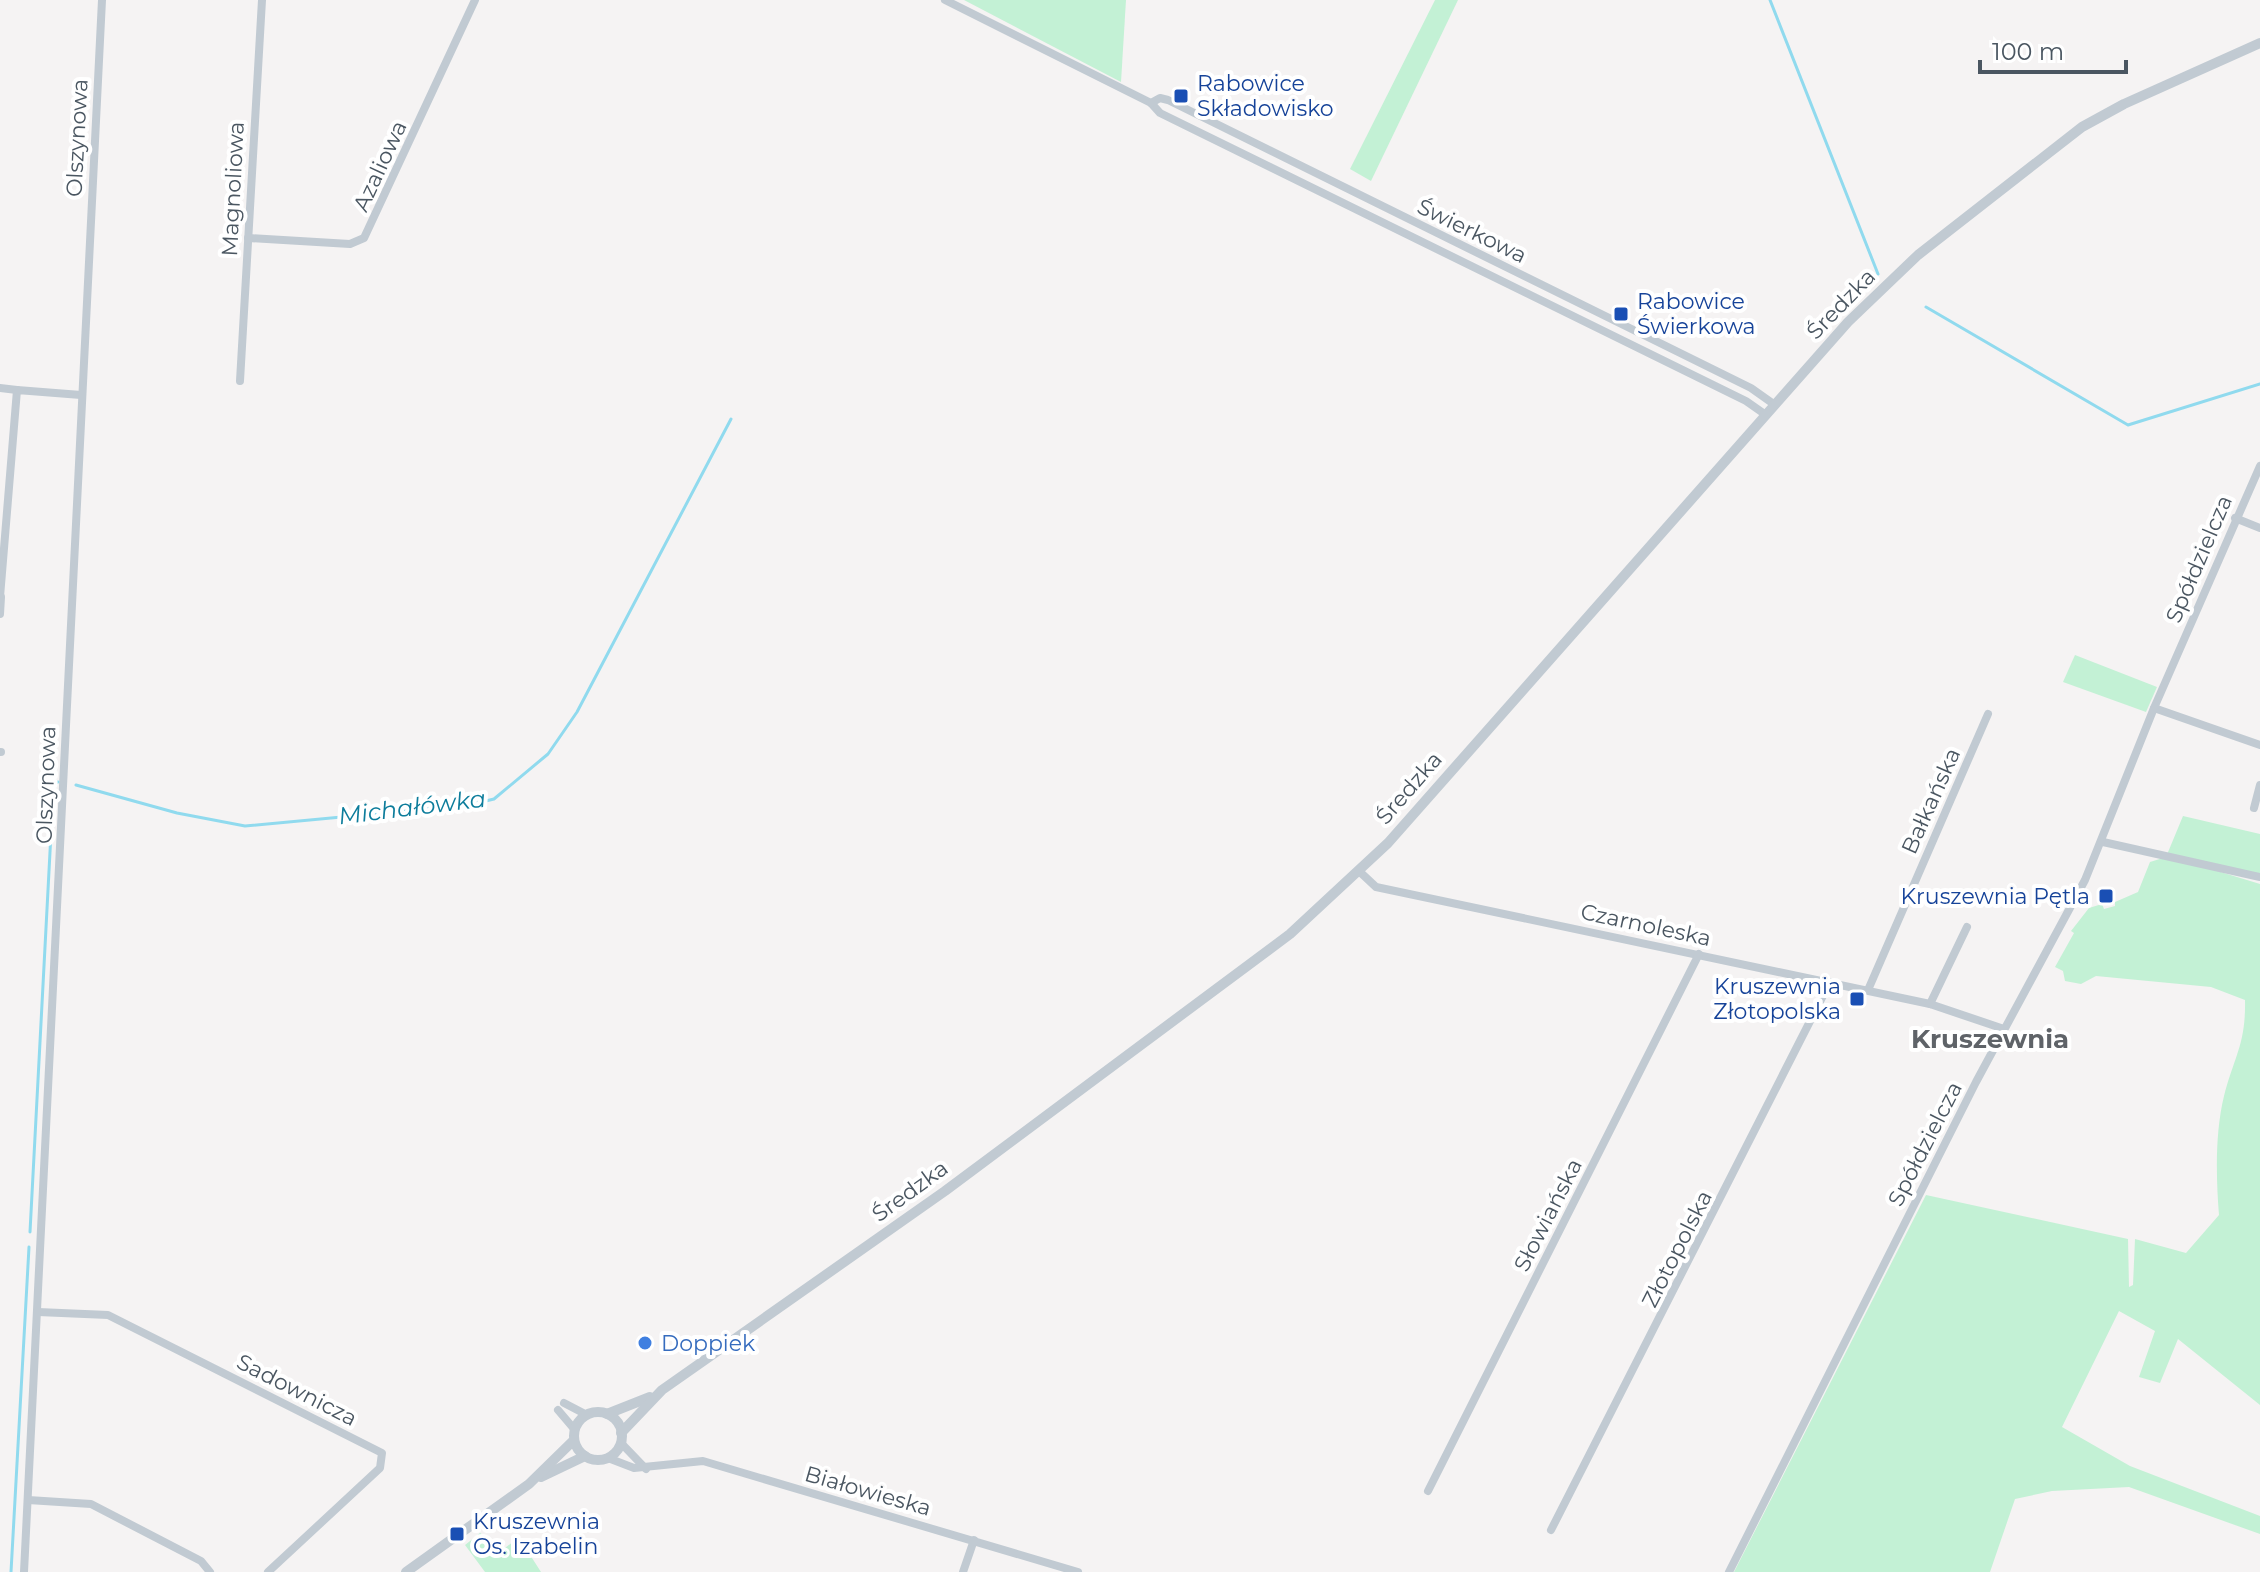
<svg xmlns="http://www.w3.org/2000/svg" width="2260" height="1572" viewBox="0 0 2260 1572" font-family="Montserrat,sans-serif">
<style>
.green{fill:#c3f1d5}
.lines{fill:none;stroke-linecap:round;stroke-linejoin:round}
.stream{stroke:#90daee;stroke-width:3}
.minor{stroke:#c1cad2;stroke-width:8}
.tertiary{stroke:#c1cad2;stroke-width:10}
.transit-dot{fill:#1a4fb4;stroke:#fff;stroke-width:3}
.shop-dot{fill:#3f7fe0;stroke:#fff;stroke-width:3}
.labels{text-anchor:middle;dominant-baseline:central;stroke-width:8;stroke-linejoin:round;paint-order:stroke}
.transit-label{font-size:22px;fill:#164399;stroke:#fff;text-anchor:start}
.street-label{font-size:22px;fill:#4a5661;stroke:#fff}
.shop-label{font-size:22px;fill:#366cbe;stroke:#fff;text-anchor:start}
.water-label{font-size:24px;font-style:italic;fill:#0c7c9b;stroke:#fff}
.quarter-label{font-size:26px;font-weight:bold;fill:#5f6368;stroke:#fff}
</style>
<rect width="100%" height="100%" fill="#f5f3f3"/>
<g class="green">
<polygon points="964,0 1126,0 1121,82"/>
<polygon points="1435,0 1458,0 1371,181 1350,169"/>
<polygon points="2075,655 2157,687 2146,712 2063,682"/>
<path d="M2183,816L2260,834V876L2201,866L2260,884V1405L2178,1339L2160,1383L2139,1377L2155,1331L2119,1311L2062,1427L2130,1466L2260,1516V1534L2129,1487L2052,1491L2015,1499L1990,1572H1734L1926,1195L2128,1239L2129,1287L2133,1285L2135,1239L2186,1253L2219,1215C2216,1178 2215,1133 2224,1096C2234,1057 2246,1044 2245,1000L2211,987L2096,976L2081,984L2065,981L2063,971L2055,967L2074,933L2071,931L2089,908L2102,904L2104,909L2115,906V902L2138,892L2150,862L2166,857Z"/>
<polygon points="480,1533 505,1548 514,1541 523,1544 541,1572 485,1572 465,1545"/>
</g>
<g class="lines">
<g class="stream">
<polyline points="1770,0 1878,274"/>
<polyline points="1926,307 2128,425 2260,384"/>
<polyline points="76,785 177,813 245,826 469,805 494,799 548,754 577,712 731,419"/>
<polyline points="30,1232 53,795 54,784 58,782"/>
<polyline points="11,1572 29,1247"/>
</g>
<g class="minor">
<polyline points="945,0 1151,103 1160,113 1746,401 1766,415"/>
<polyline points="1151,103 1160,98 1168,100 1751,388 1775,405"/>
<polyline points="248,238 350,244 364,238 475,0"/>
<polyline points="240,381 262,0"/>
<polyline points="0,388 17,390"/>
<polyline points="2235,518 2260,528"/>
<polyline points="0,597 17,390 81,395"/>
<polyline points="0,614 1,597"/>
<polyline points="2154,708 2260,745"/>
<polyline points="0,752 1,752"/>
<polyline points="2254,808 2260,785"/>
<polyline points="2103,842 2260,877"/>
<polyline points="1360,872 1376,887 1930,1004 2004,1029"/>
<polyline points="1868,990 1988,714"/>
<polyline points="1930,1004 1967,927"/>
<polyline points="38,1312 108,1315 382,1453 380,1468 268,1572"/>
<polyline points="564,1403 587,1415"/>
<polyline points="558,1410 575,1430"/>
<polyline points="621,1443 646,1469"/>
<polyline points="608,1458 634,1468 703,1461 1078,1572"/>
<polyline points="1428,1491 1699,954"/>
<polyline points="28,1500 91,1504 201,1561 210,1572"/>
<polyline points="1551,1530 1830,982"/>
<polyline points="24,1572 102,0"/>
<polyline points="963,1572 974,1540"/>
<polyline points="1729,1572 1976,1082 2085,880 2154,708 2260,466"/>
</g>
<g class="tertiary">
<circle cx="598" cy="1436" r="24"/>
<polyline points="607,1414 650,1397"/>
<polyline points="621,1433 662,1390 945,1191 1290,934 1388,843 1848,322 1918,255 2082,127 2124,104 2260,43"/>
<polyline points="541,1477 585,1456"/>
<polyline points="406,1572 529,1484 574,1440"/>
</g>
</g>
<g class="transit-dot">
<rect x="1173" y="88" width="16" height="16" rx="4"/>
<rect x="1613" y="306" width="16" height="16" rx="4"/>
<rect x="2098" y="888" width="16" height="16" rx="4"/>
<rect x="1849" y="991" width="16" height="16" rx="4"/>
<rect x="449" y="1526" width="16" height="16" rx="4"/>
</g>
<circle class="shop-dot" cx="645" cy="1343" r="8"/>
<g class="labels">
<g class="transit-label">
<text x="1197" y="83">Rabowice<tspan x="1197" dy="25">Składowisko</tspan></text>
<text x="1637" y="301">Rabowice<tspan x="1637" dy="25">Świerkowa</tspan></text>
<text x="2090" y="896" text-anchor="end">Kruszewnia Pętla</text>
<text x="1841" y="986" text-anchor="end">Kruszewnia<tspan x="1841" dy="25">Złotopolska</tspan></text>
<text x="473" y="1521">Kruszewnia<tspan x="473" dy="25">Os. Izabelin</tspan></text>
</g>
<g class="street-label">
<text transform="translate(77 138) rotate(-87)">Olszynowa</text>
<text transform="translate(380 166) rotate(-65)">Azaliowa</text>
<text transform="translate(233 189) rotate(-87)">Magnoliowa</text>
<text transform="translate(1472 231) rotate(26)">Świerkowa</text>
<text transform="translate(1841 304) rotate(-46)">Średzka</text>
<text transform="translate(2199 559) rotate(-67)">Spółdzielcza</text>
<text transform="translate(46 785) rotate(-88)">Olszynowa</text>
<text transform="translate(1409 788) rotate(-49)">Średzka</text>
<text transform="translate(1931 801) rotate(-66)">Bałkańska</text>
<text transform="translate(1646 925) rotate(12)">Czarnoleska</text>
<text transform="translate(1925 1144) rotate(-63)">Spółdzielcza</text>
<text transform="translate(910 1191) rotate(-36)">Średzka</text>
<text transform="translate(1548 1215) rotate(-63)">Słowiańska</text>
<text transform="translate(1677 1249) rotate(-63)">Złotopolska</text>
<text transform="translate(297 1390) rotate(27)">Sadownicza</text>
<text transform="translate(868 1491) rotate(16)">Białowieska</text>
</g>
<g class="shop-label">
<text x="661" y="1343">Doppiek</text>
</g>
<g class="water-label">
<text transform="translate(412 807) rotate(-7)">Michałówka</text>
</g>
<g class="quarter-label">
<text x="1990" y="1039">Kruszewnia</text>
</g>
</g>
<path d="M1980 60v12h146v-12" fill="none" stroke="#4a5661" stroke-width="4"/>
<text x="1992" y="60" font-size="24" fill="#4a5661" stroke="#ffffff" stroke-width="6" paint-order="stroke">100 m</text>
</svg>
